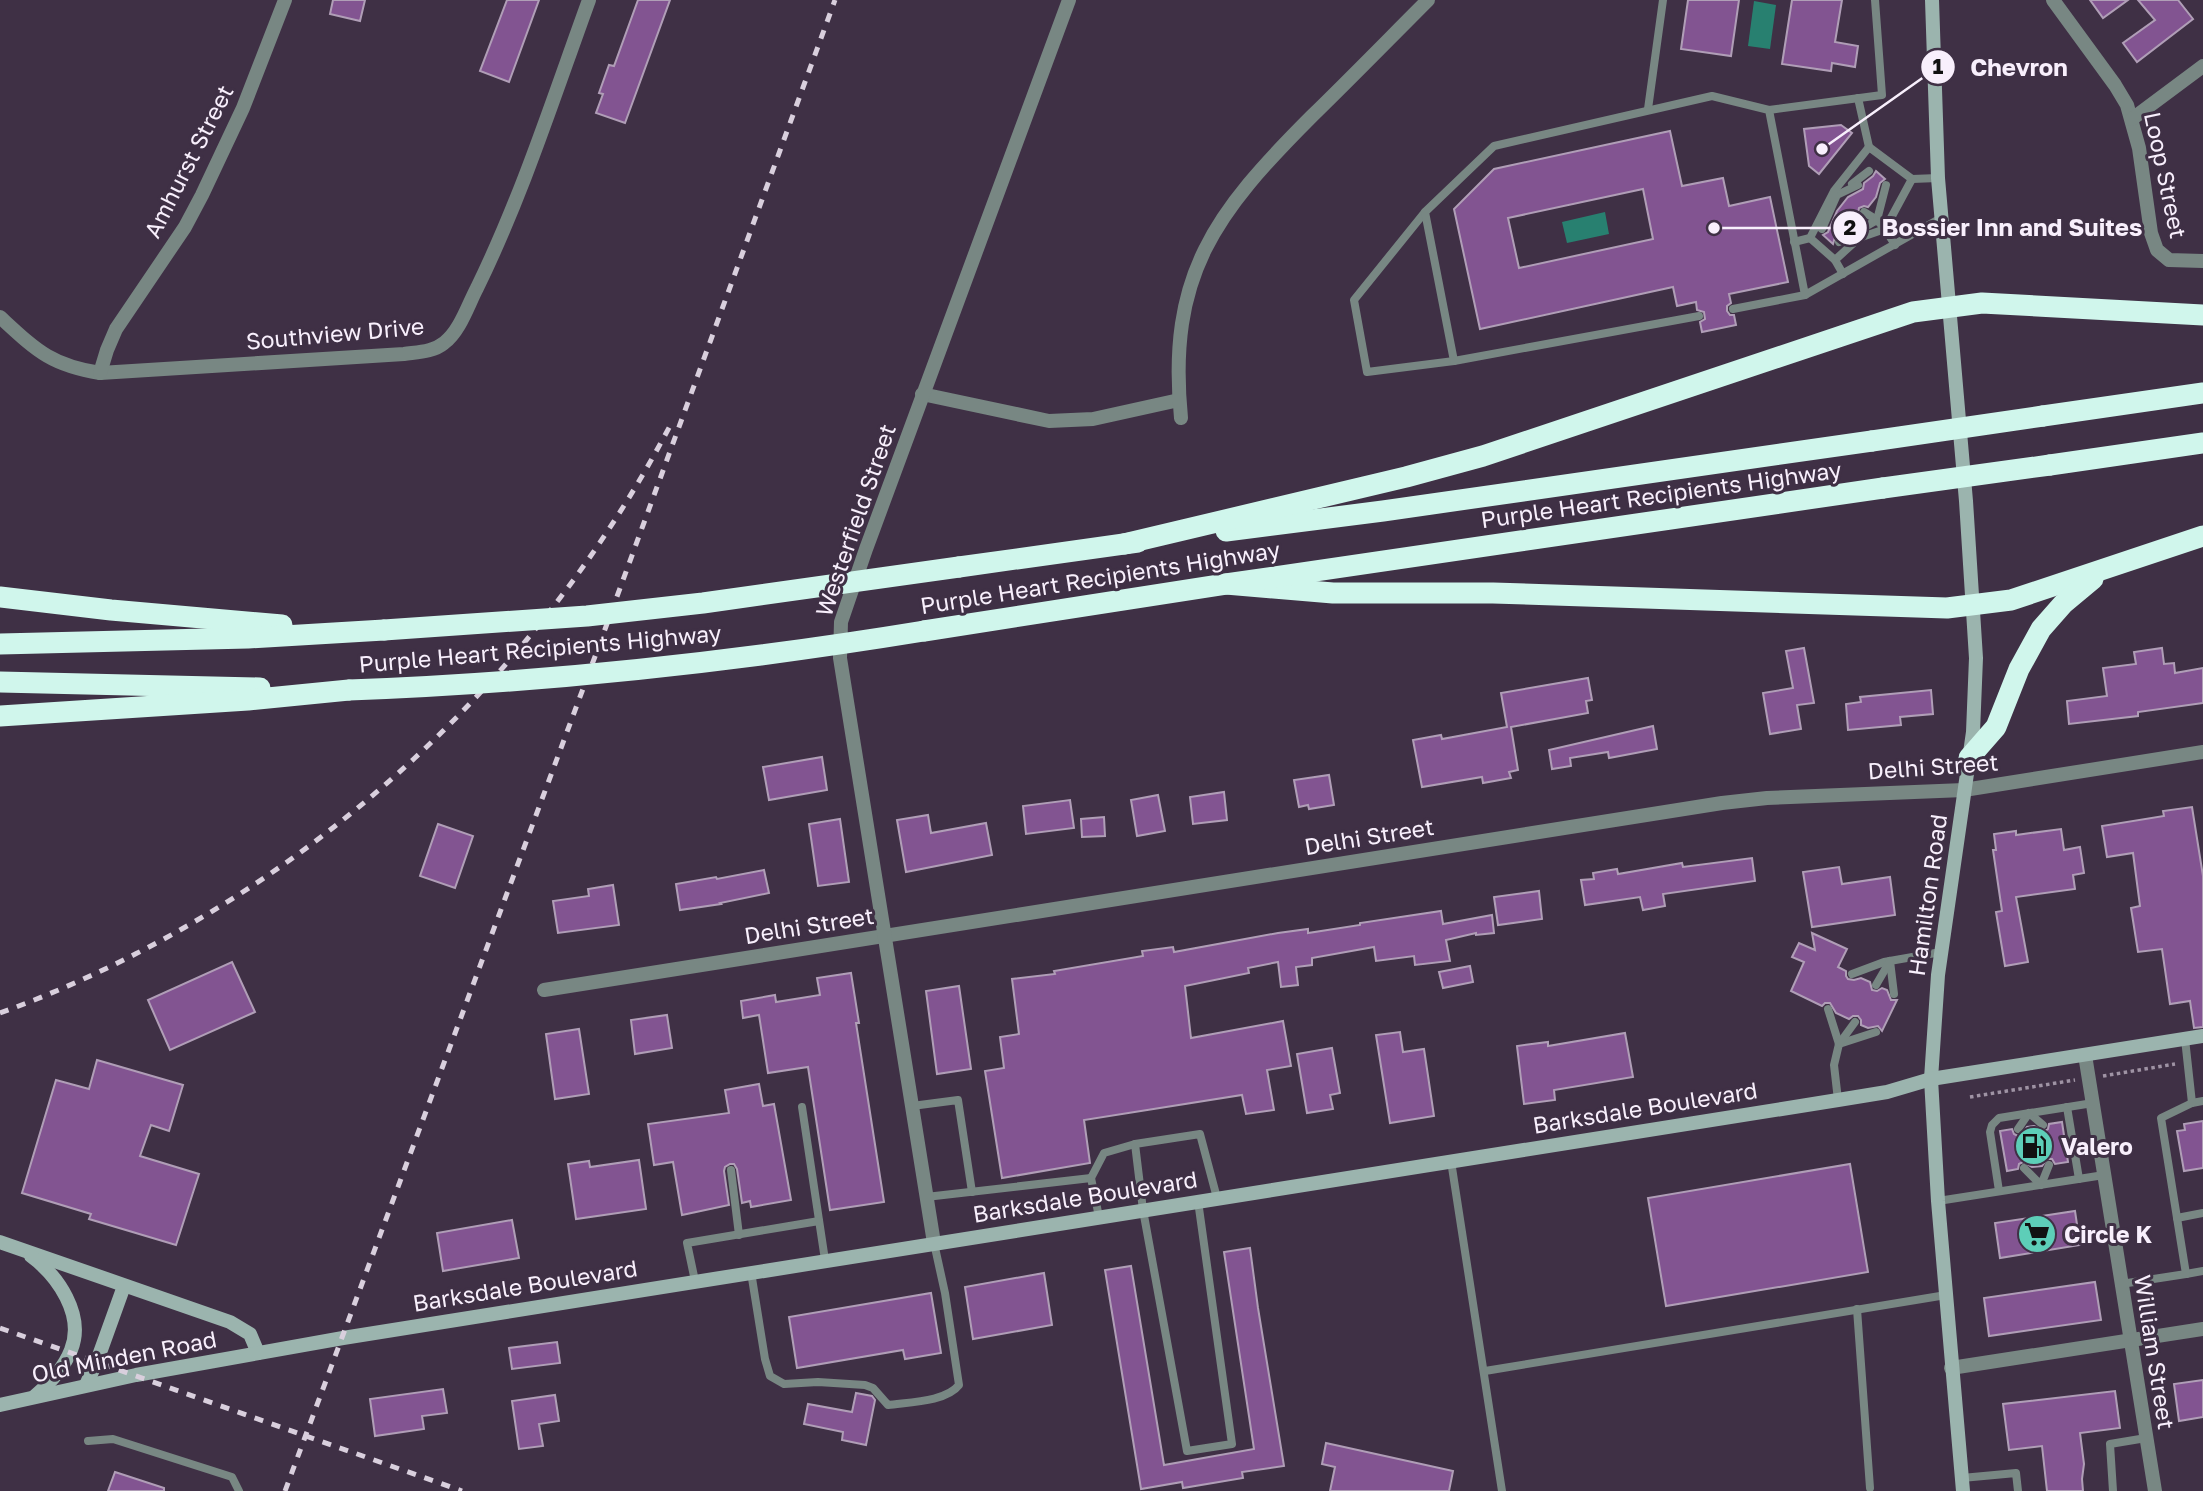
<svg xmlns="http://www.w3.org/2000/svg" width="2203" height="1491" viewBox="0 0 2203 1491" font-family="'Golos Text',sans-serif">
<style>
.water{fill:#288070}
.building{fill:#825491;stroke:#b09eb7;stroke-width:2;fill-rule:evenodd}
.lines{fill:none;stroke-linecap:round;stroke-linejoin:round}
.path{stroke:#9f93a4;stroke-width:3.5;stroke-dasharray:3.5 3.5;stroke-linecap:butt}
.lane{stroke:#788783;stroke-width:8}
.street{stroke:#788783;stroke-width:14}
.secondary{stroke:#9bb4ae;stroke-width:14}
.highway{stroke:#d0f6ec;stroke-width:21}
.rail{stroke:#d9cfdd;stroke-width:5;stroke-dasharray:9 9;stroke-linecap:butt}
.highway-bridge{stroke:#d0f6ec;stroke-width:21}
.labels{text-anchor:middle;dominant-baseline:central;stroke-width:6;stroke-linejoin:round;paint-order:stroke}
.street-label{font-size:23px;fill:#f8effc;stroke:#3f3045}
.poi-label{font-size:23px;font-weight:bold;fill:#f8effc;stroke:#3f3045;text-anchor:start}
.leader{fill:none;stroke:#f8effc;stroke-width:2.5}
.callout-dot{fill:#f8effc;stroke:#3f3045;stroke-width:2.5}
.mark-label{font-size:21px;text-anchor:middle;font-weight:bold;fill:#111}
.callout-label{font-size:24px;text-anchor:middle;font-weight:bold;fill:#f8effc;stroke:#3f3045;stroke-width:6;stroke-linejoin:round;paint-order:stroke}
</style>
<rect width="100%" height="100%" fill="#3f3045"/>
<g class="water">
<polygon points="1754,1 1776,5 1770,49 1748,46"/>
<polygon points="1605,212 1609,234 1567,243 1562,222"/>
</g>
<g class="building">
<polygon points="333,0 365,0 360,21 330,14"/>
<polygon points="507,0 539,0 509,82 480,71"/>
<polygon points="638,0 670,0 625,123 596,113 603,94 599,93 609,65 614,66"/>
<polygon points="1688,0 1739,0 1731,56 1681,49"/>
<polygon points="1792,0 1842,0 1835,42 1858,46 1855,67 1832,63 1831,71 1782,64"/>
<polygon points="2090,0 2128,0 2103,18"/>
<polygon points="2138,0 2178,0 2193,19 2137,62 2123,43 2155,20"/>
<polygon points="1841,125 1852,133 1819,174 1809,166 1804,129"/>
<path d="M1670,131L1682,186L1723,178L1729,206L1770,197L1788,282L1729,294L1731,303L1727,306V311L1730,315H1734L1736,325L1702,332L1700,322L1705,319L1704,312L1697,310L1696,302L1677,306L1673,287L1480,329L1454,209L1494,169ZM1643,189L1653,239L1519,268L1508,218Z"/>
<polygon points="1876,171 1885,179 1880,183 1876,197 1868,207 1864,206 1859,208 1858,213 1860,217 1851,227 1835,237 1833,244 1823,235 1828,232 1837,211 1848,197 1863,189 1864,183 1873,176"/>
<polygon points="1804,648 1814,703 1797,705 1801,729 1770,734 1763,693 1793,688 1786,651"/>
<polygon points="2162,648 2164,664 2174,663 2175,673 2203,668 2203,703 2138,712 2138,716 2069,724 2067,701 2107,696 2103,668 2136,664 2134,652"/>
<polygon points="1588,678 1592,700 1586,701 1588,713 1511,727 1518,770 1509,772 1511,778 1483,783 1482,777 1422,787 1413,740 1441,735 1442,739 1507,727 1501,693"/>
<polygon points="1931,690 1933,714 1900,717 1901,725 1848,730 1846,704 1861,702 1860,697"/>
<polygon points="1653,726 1657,749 1609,758 1608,752 1570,758 1571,766 1552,769 1549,750"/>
<polygon points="822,757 827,790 769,800 763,767"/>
<polygon points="1329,775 1334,805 1309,809 1308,805 1299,807 1294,780"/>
<polygon points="1224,792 1227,820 1193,824 1190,797"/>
<polygon points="1158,795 1165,831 1137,836 1131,800"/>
<polygon points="1070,800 1074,828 1026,834 1023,806"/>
<polygon points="2192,807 2203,876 2203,1027 2194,1028 2190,1001 2170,1004 2162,949 2138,952 2131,908 2140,906 2133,853 2107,857 2102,826 2164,816 2163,811"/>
<polygon points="928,815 931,833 986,823 992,855 906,872 897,820"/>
<polygon points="1104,817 1105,836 1082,837 1081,819"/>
<polygon points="840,819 849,882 818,886 809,824"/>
<polygon points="438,824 473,836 455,888 420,876"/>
<polygon points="2061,829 2064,850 2080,847 2084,873 2073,875 2075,889 2016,897 2028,962 2005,966 1996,912 2002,911 1993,850 1996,850 1994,834 2016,831 2016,835"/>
<polygon points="1752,858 1755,881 1663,894 1665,906 1643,910 1640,897 1585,905 1581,880 1594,879 1593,873 1617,869 1618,874 1682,863 1683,867"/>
<polygon points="1839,867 1842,884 1890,877 1895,915 1812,927 1803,872"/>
<polygon points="764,870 769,893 720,903 721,904 680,910 676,884 716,877 717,879"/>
<polygon points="613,885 619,925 558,933 553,901 589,896 588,889"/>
<polygon points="1539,891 1542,919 1498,925 1494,897"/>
<polygon points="1441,911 1443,924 1492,915 1494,933 1476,935 1476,933 1446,940 1450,961 1415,965 1414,956 1376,961 1374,947 1312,958 1312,965 1296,967 1298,985 1281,987 1278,962 1248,968 1249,973 1185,986 1191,1038 1283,1021 1291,1066 1267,1070 1274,1110 1246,1114 1242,1095 1084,1120 1090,1163 1002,1178 985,1071 1004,1068 1000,1037 1019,1034 1012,979 1055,974 1054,971 1143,956 1142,951 1173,947 1174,952 1278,933 1308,929 1308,933 1360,925 1360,923"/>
<polygon points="1812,933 1847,949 1838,967 1846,971 1846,976 1848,979 1854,980 1861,978 1870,982 1872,990 1877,991 1882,988 1887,990 1891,1000 1897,1000 1882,1031 1878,1026 1868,1028 1861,1025 1861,1020 1858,1016 1853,1016 1849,1019 1836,1013 1830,1003 1825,1003 1822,1006 1791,991 1804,962 1792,957 1799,943 1815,950"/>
<polygon points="232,962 255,1012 170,1050 148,1000"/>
<polygon points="1470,966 1473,982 1443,988 1439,972"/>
<polygon points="851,973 859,1023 856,1023 884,1202 830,1210 808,1067 768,1073 759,1015 743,1018 741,1001 775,995 776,1002 820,995 817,978"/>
<polygon points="959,986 971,1069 937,1074 926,991"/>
<polygon points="667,1015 672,1048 635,1054 631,1020"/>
<polygon points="579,1029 589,1094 555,1099 546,1034"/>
<polygon points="1400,1032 1403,1052 1424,1049 1434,1116 1390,1123 1376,1035"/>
<polygon points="1625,1033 1633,1077 1554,1090 1555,1100 1524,1104 1517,1046 1548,1042 1548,1046"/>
<polygon points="1332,1048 1340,1093 1330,1095 1333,1109 1307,1113 1297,1054"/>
<polygon points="97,1060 183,1085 169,1131 151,1125 140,1156 199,1174 176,1245 89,1219 91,1214 22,1193 56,1080 89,1089"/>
<polygon points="759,1084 763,1106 774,1104 791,1200 751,1207 750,1201 742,1203 737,1169 734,1164 730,1164 725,1167 724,1171 729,1205 682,1215 673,1162 654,1165 648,1124 729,1113 725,1090"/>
<polygon points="2203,1121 2203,1168 2184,1171 2177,1131 2185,1130 2184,1124"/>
<polygon points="2062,1122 2068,1162 2055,1164 2052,1159 2047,1159 2042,1166 2032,1167 2023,1162 2019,1164 2018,1169 2007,1171 2000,1131 2012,1129 2014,1134 2018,1136 2023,1133 2027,1127 2034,1126 2045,1131 2048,1129 2049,1124"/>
<polygon points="639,1160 646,1209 576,1219 568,1164 589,1161 590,1167"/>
<polygon points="1850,1164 1868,1272 1666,1306 1648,1198"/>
<polygon points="2075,1211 2080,1245 2000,1258 1995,1223"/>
<polygon points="512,1220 519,1258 443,1271 437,1233"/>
<polygon points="1250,1248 1258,1308 1284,1466 1242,1472 1243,1478 1183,1488 1182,1482 1141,1489 1105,1270 1131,1266 1164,1465 1254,1449 1224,1252"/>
<polygon points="1044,1273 1052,1325 973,1339 965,1287"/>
<polygon points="2095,1282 2101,1320 1989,1336 1984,1298"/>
<polygon points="931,1293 941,1353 905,1359 903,1350 797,1368 789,1317"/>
<polygon points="557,1342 560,1363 512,1369 509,1348"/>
<polygon points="2203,1380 2203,1417 2179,1421 2174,1384"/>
<polygon points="443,1389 447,1413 422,1416 424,1429 375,1436 370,1399"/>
<polygon points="2115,1391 2120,1428 2080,1433 2084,1464 2082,1479 2083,1491 2047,1491 2042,1446 2009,1450 2003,1404"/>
<polygon points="856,1393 872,1396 875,1400 866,1445 842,1440 843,1432 804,1424 808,1404 852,1412"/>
<polygon points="555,1395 559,1421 539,1424 543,1446 519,1449 512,1401"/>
<polygon points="1326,1443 1453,1471 1449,1491 1330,1491 1335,1467 1322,1464"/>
<polygon points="115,1472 164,1488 164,1491 108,1491"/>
</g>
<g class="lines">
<g class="path">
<polyline points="2103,1076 2175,1064"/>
<polyline points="1970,1097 2075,1080"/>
</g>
<g class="lane">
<polyline points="1858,98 1869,147"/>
<polyline points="1648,109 1663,0"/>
<polyline points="1769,110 1882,95 1875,0"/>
<polyline points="1852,184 1869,171"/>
<polyline points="1425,212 1354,300 1367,372 1454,361"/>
<polyline points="1864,212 1877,220"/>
<polyline points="1822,229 1837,195 1858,185"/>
<polyline points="1810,238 1835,260"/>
<polyline points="1794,242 1810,238 1834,191 1869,147 1912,179 1938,178"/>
<polyline points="1839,242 1877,220"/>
<polyline points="1895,245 1885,229 1912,179"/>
<polyline points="1843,274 1835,260 1859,238 1885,229 1877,220 1886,185"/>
<polyline points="1733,309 1805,295"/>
<polyline points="1699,316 1454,361 1425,212 1494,146 1712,96 1769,110 1805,295 1941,218"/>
<polyline points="1890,961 1894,994"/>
<polyline points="1852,974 1884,962 1941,952"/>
<polyline points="1876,985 1890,961"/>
<polyline points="1828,1009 1839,1044 1834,1065 1838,1100"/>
<polyline points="2185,1039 2192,1103 2203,1101"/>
<polyline points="1839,1044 1876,1032"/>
<polyline points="1839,1044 1855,1022"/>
<polyline points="912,1106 958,1100 972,1192"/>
<polyline points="802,1107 825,1260"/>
<polyline points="2067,1107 2079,1179"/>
<polyline points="2018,1129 2029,1113 2043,1125"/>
<polyline points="1451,1161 1502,1491"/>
<polyline points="2024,1168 2041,1185 2049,1165"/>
<polyline points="731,1170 739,1235"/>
<polyline points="1091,1178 1099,1217"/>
<polyline points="1999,1191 1990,1132 1992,1125 1999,1118 2093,1103"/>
<polyline points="926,1197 1091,1178 1104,1153 1135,1144"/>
<polyline points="1198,1201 1232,1444 1187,1451 1143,1210 1135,1144 1200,1134 1217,1198"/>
<polyline points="1938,1201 2104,1175"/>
<polyline points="2177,1218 2203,1213"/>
<path d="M751,1272L765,1359L770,1376L784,1384L818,1382L865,1385L873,1388L888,1405C908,1402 946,1402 959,1385L945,1293L934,1243"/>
<polyline points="2186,1274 2203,1271"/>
<polyline points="695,1281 687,1243 819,1221"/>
<polyline points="2121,1284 2186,1274 2161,1118 2192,1103"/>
<polyline points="1857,1309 1870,1488"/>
<polyline points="1485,1371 1946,1295"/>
<polyline points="88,1441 113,1439 232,1477 239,1491"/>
<polyline points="1962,1478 2016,1473 2018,1491"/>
<polyline points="2113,1491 2110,1444 2146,1438"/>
</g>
<g class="street">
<polyline points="2053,0 2115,85 2127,105 2139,148 2151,233 2157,250 2169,260 2203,261"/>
<polyline points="2132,119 2203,66"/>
<path d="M0,317C36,350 50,365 100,373L404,354C418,352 433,352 444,343C460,331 468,305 477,288C522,196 554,96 589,0"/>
<polyline points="100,373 107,350 116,329 185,227 202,195 243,108 285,0"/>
<polyline points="922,394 1049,421 1093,419 1179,400"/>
<path d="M1181,418C1167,275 1215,213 1312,116C1351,78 1389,39 1428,0"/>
<polyline points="544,990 1722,803 1767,798 1964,790 2203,752"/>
<polyline points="2085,1055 2155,1491"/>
<polyline points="934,1243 840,658 841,622 866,549 1069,0"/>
<polyline points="1951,1368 2203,1329"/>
</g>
<g class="secondary">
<polyline points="1932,0 1938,178 1966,501 1976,658 1973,732 1938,975 1931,1079 1938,1201 1963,1491"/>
<polyline points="0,1242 230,1322 250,1334 258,1353"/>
<path d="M31,1256C58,1276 85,1315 71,1350C64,1368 50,1383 35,1396"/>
<polyline points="86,1385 97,1361 124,1286"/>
<polyline points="0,1405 136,1375 343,1338 1838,1100 1887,1092 1931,1079 2203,1036"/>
</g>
<g class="highway">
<polyline points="2043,416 2203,393"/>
<polyline points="2050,465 2203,443"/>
<polyline points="1226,531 1383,511 1872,441"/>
<polyline points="1124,544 1406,477 1483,456 1913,312 1982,303 2203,315"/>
<polyline points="959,567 1138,542"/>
<polyline points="1226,584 1333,593 1493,593 1947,608 2011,600 2203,536"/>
<polyline points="0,597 111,610 282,625"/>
<polyline points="924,631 1226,584 1883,488"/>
<polyline points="0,644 248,638 384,630"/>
<polyline points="0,682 260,688"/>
<polyline points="0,716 248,700 349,690"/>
<polyline points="1969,758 1996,727 2019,669 2041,629 2063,604 2093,579"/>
</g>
<g class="rail">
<path d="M0,1013C287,909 531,692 672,422"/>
<polyline points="0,1328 462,1491"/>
<polyline points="285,1491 600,643 835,0"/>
</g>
<g class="highway-bridge">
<polyline points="1872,441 2043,416"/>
<polyline points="1883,488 2050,465"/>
<polyline points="384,630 587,616 703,603 959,567"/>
<path d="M349,690C542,683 734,662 924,631"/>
</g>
</g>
<defs>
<symbol id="fuel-disc" viewBox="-11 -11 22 22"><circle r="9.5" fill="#5dceb8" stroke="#3f3045"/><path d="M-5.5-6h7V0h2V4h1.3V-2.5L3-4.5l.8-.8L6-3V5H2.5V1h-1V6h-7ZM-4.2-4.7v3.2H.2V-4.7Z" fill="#111"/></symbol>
<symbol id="supermarket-disc" viewBox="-11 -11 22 22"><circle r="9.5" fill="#5dceb8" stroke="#3f3045"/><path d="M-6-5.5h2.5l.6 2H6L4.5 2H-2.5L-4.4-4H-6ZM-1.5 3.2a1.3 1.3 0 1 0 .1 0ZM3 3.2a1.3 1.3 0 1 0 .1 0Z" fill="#111"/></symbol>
</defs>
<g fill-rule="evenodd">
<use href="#fuel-disc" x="2012" y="1124" width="44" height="44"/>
<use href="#supermarket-disc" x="2015" y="1212" width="44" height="44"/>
</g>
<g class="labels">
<g class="street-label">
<text transform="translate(188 161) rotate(-63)">Amhurst Street</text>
<text transform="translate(2166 175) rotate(78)">Loop Street</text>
<text transform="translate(335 333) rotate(-5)">Southview Drive</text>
<text transform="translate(1661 494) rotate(-8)">Purple Heart Recipients Highway</text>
<text transform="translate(855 520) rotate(-71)">Westerfield Street</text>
<text transform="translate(1100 577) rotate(-9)">Purple Heart Recipients Highway</text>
<text transform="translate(540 648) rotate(-5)">Purple Heart Recipients Highway</text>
<text transform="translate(1933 766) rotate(-4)">Delhi Street</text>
<text transform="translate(1369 836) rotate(-9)">Delhi Street</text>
<text transform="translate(1927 895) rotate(-82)">Hamilton Road</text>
<text transform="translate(809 925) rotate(-9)">Delhi Street</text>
<text transform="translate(1645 1107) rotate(-9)">Barksdale Boulevard</text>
<text transform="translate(1085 1196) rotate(-9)">Barksdale Boulevard</text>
<text transform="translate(525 1285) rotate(-9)">Barksdale Boulevard</text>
<text transform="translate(2155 1352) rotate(81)">William Street</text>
<text transform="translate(124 1356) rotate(-11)">Old Minden Road</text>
</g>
<g class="poi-label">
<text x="2061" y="1146">Valero</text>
<text x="2064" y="1234">Circle K</text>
</g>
</g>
<path class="leader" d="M1822 149L1938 67M1714 228L1850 228"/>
<g class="callout-dot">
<circle cx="1822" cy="149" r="7"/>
<circle cx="1714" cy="228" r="7"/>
<circle cx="1938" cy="67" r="18"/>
<circle cx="1850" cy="228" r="18"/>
</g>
<g class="mark-label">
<text x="1938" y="74">1</text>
<text x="1850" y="235">2</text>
</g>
<g class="callout-label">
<text x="2019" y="76">Chevron</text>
<text x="2012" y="236">Bossier Inn and Suites</text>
</g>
</svg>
